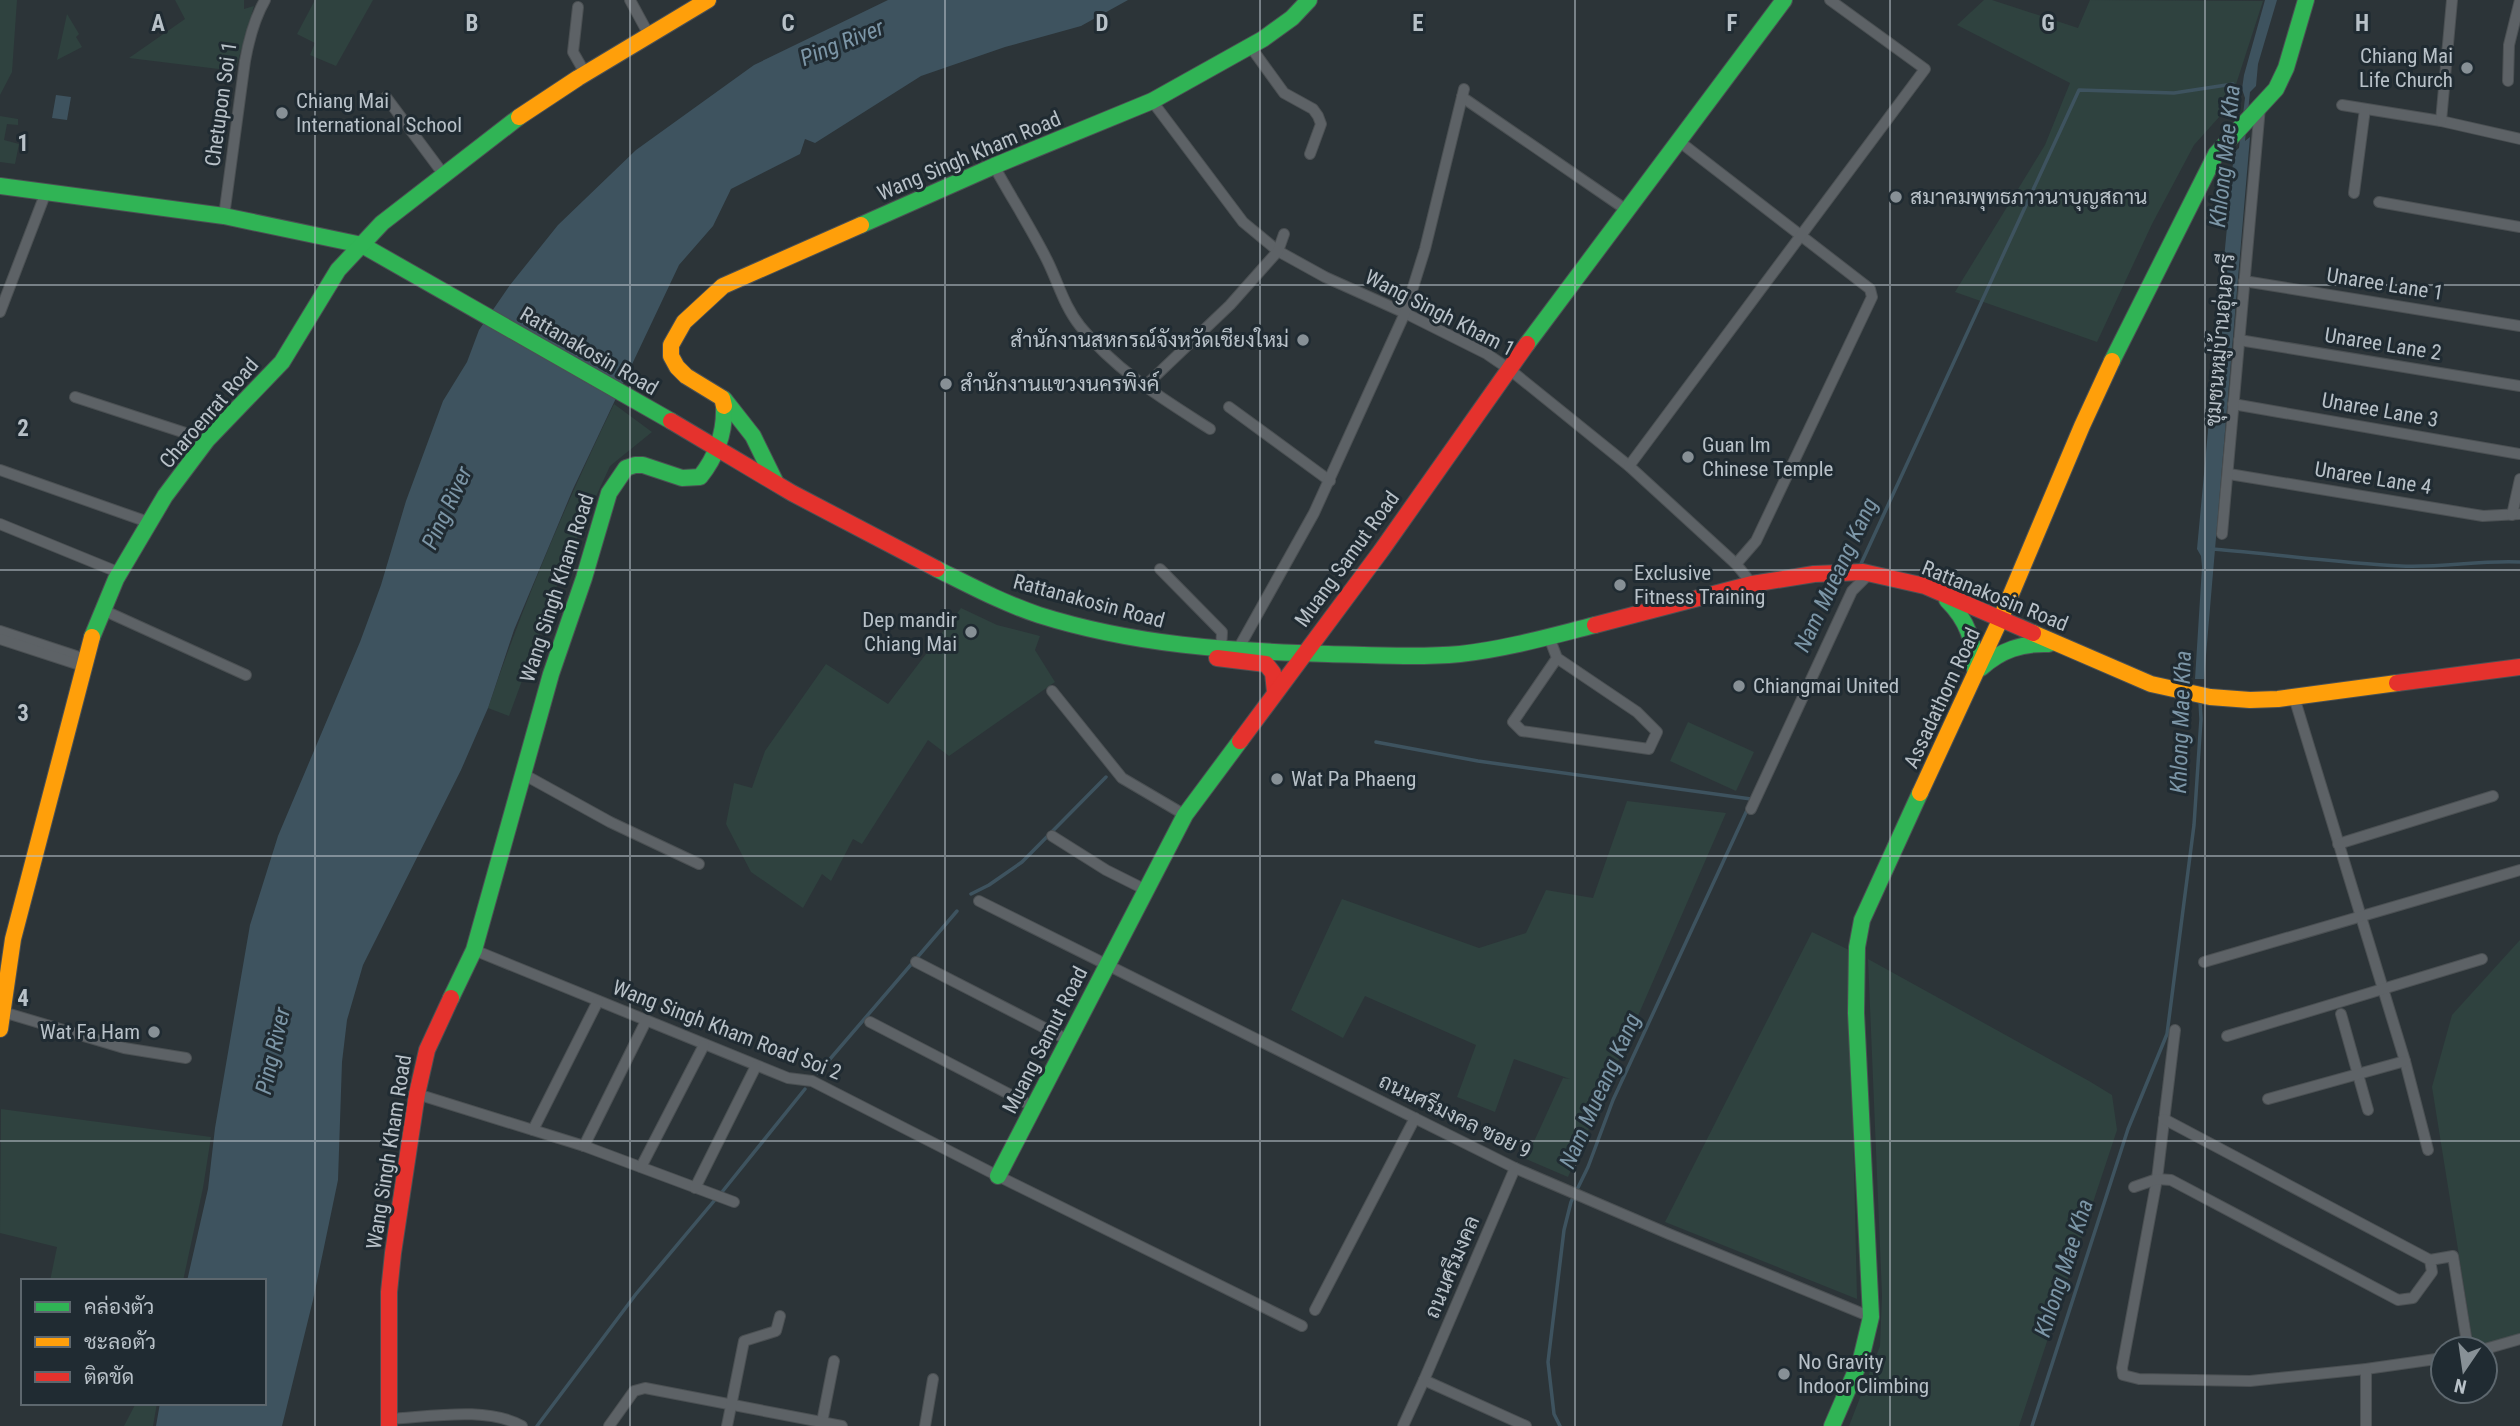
<svg xmlns="http://www.w3.org/2000/svg" width="2520" height="1426" viewBox="0 0 2520 1426" font-family="'Roboto Condensed',Sarabun,sans-serif">
<style>
.green{fill:#2f423f}
.water{fill:#3e535f}
.lines{fill:none;stroke-linecap:round;stroke-linejoin:round}
.stream{stroke:#3e535f;stroke-width:3.5}
.street-casing{stroke:#4b5053;stroke-width:12}
.fast-casing{stroke:#4b5053;stroke-width:18}
.slow-casing{stroke:#4b5053;stroke-width:18}
.jam-casing{stroke:#4b5053;stroke-width:18}
.street{stroke:#5d6266;stroke-width:10}
.fast{stroke:#30b455;stroke-width:16}
.slow{stroke:#ff9f0a;stroke-width:16}
.jam{stroke:#e5322d;stroke-width:16}
.grid{fill:none;stroke:#b8c1c8;stroke-width:2;stroke-opacity:0.55}
.poi-dot{fill:#879096;stroke:#202b32;stroke-width:2.5}
.labels{text-anchor:middle;dominant-baseline:central;stroke-width:6;stroke-linejoin:round;paint-order:stroke}
.poi-label{font-size:21px;fill:#b8c1c8;stroke:#202b32;text-anchor:start}
.street-label{font-size:21px;fill:#b8c1c8;stroke:#202b32}
.water-label{font-size:23px;font-style:italic;fill:#7c96a7;stroke:#202b32}
.grid-label{font-size:23px;text-anchor:middle;font-weight:bold;fill:#b8c1c8;stroke:#202b32;stroke-width:6;stroke-linejoin:round;paint-order:stroke}
</style>
<rect width="100%" height="100%" fill="#2c3438"/>
<g class="green">
<polygon points="0,0 17,0 12,72 0,95"/>
<polygon points="175,0 244,0 244,9 254,6 235,71 129,58 185,19"/>
<polygon points="315,0 373,0 336,66 310,55 315,43 297,34"/>
<polygon points="1984,0 1992,0 2078,28 2090,0 2263,1 2229,106 2194,145 2152,224 2097,342 1955,292 2045,145 2070,83 1957,25"/>
<polygon points="67,14 79,34 76,37 82,47 57,60"/>
<polygon points="0,116 18,119 18,125 7,124 4,140 19,144 15,164 0,162"/>
<path d="M614,404L652,432L610,466L565,564L509,716L488,708C523,604 566,503 614,404Z"/>
<polygon points="961,608 997,625 1040,636 1035,650 1055,682 949,756 928,740 862,844 853,839 831,881 822,874 803,908 751,872 726,824 734,783 752,788 765,751 826,664 888,704"/>
<polygon points="1688,722 1754,752 1736,791 1670,761"/>
<polygon points="1627,801 1726,813 1568,1177 1526,1159 1563,1078 1570,1079 1514,1059 1495,1112 1457,1097 1476,1045 1365,996 1343,1038 1291,1010 1342,899 1479,948 1526,933 1546,890 1593,898"/>
<polygon points="1812,932 1849,950 1857,1299 1665,1222"/>
<polygon points="2520,940 2520,1335 2474,1349 2432,1087 2452,1015"/>
<polygon points="1868,959 2089,1081 2112,1095 2117,1130 2019,1426 1849,1426 1880,1346 1882,1295"/>
<polygon points="1,1109 211,1137 203,1188 183,1281 50,1281 57,1247 0,1233"/>
<polygon points="136,1403 157,1403 153,1426 124,1426"/>
</g>
<g class="water">
<polygon points="888,0 1128,0 1081,26 1005,47 921,76 815,143 805,139 800,154 731,189 713,226 679,265 573,489 514,630 488,708 461,770 363,965 347,1020 342,1062 338,1180 313,1300 282,1426 156,1426 160,1403 264,1403 264,1281 187,1281 208,1189 215,1128 250,925 278,836 360,642 381,585 406,501 443,401 467,362 479,330 510,285 558,225 636,150 754,65"/>
<polygon points="2265,0 2277,0 2258,64 2256,86 2250,92 2245,141 2250,137 2204,679 2195,679 2202,567 2201,556 2197,549 2234,152 2239,148 2245,98 2242,89 2244,75"/>
<polygon points="56,95 71,97 67,120 52,118"/>
</g>
<g class="lines">
<g class="stream">
<path d="M2212,549C2275,554 2338,563 2401,566C2441,568 2480,560 2520,562"/>
<polyline points="1860,566 2079,90 2174,93 2233,84"/>
<polyline points="1376,742 1478,761 1751,799"/>
<polyline points="971,894 989,885 1022,862 1106,777"/>
<polyline points="818,1073 957,911"/>
<polyline points="722,1192 805,1089"/>
<polyline points="537,1426 636,1294 714,1201"/>
<polyline points="1560,1426 1554,1414 1548,1362 1564,1230 1571,1202 1588,1167 1613,1100 1748,808"/>
<polyline points="2032,1426 2128,1129 2167,1034 2194,825 2201,719 2200,701"/>
</g>
<defs>
<g id="street">
<polyline points="630,0 649,35"/>
<polyline points="578,7 573,52 585,73"/>
<polyline points="1250,46 1284,93 1313,109 1318,116 1321,124 1310,154"/>
<polyline points="2508,81 2509,45 2520,0"/>
<polyline points="386,97 444,175"/>
<polyline points="1462,97 1628,211"/>
<polyline points="1152,101 1243,222 1278,251 1325,277 1405,313 1487,354 1509,369 1629,466 1736,564 1752,584"/>
<polyline points="2342,105 2441,121 2520,139"/>
<polyline points="2441,121 2452,0"/>
<polyline points="1680,142 1870,289 1872,297 1756,541 1736,564"/>
<path d="M994,166C1011,197 1031,228 1047,260C1058,282 1064,306 1080,326C1116,371 1163,399 1210,429"/>
<polyline points="2354,193 2365,109"/>
<polyline points="2379,202 2520,227"/>
<path d="M224,216L245,61C249,39 254,19 265,0"/>
<polyline points="2244,281 2520,326"/>
<polyline points="0,312 46,192"/>
<polyline points="2239,340 2520,386"/>
<polyline points="1144,387 1230,305 1278,251 1284,234"/>
<polyline points="75,397 207,440"/>
<polyline points="2233,404 2520,454"/>
<polyline points="1229,407 1330,481"/>
<polyline points="1629,466 1925,69 1830,0"/>
<polyline points="0,470 148,522"/>
<polyline points="2229,474 2483,516 2520,514"/>
<polyline points="2512,515 2520,479"/>
<polyline points="0,524 120,573"/>
<polyline points="2222,534 2260,107"/>
<polyline points="1160,569 1222,632 1221,650"/>
<polyline points="103,610 246,675"/>
<polyline points="0,631 85,659"/>
<polyline points="1549,637 1557,658 1637,712 1657,732 1649,749 1522,731 1513,722 1557,658"/>
<polyline points="0,639 83,666"/>
<polyline points="1237,651 1314,513 1405,313 1425,249 1464,89"/>
<polyline points="1052,691 1122,778 1185,815"/>
<polyline points="2294,697 2405,1061 2428,1150"/>
<polyline points="523,774 610,822 699,864"/>
<polyline points="1751,809 1852,591 1870,573"/>
<polyline points="1052,836 1106,870 1146,890"/>
<polyline points="2338,844 2493,796"/>
<polyline points="979,901 1515,1168 1669,1234 1871,1317"/>
<polyline points="474,950 788,1078 812,1081 998,1176 1302,1326"/>
<polyline points="916,962 1068,1040"/>
<polyline points="2204,962 2520,870"/>
<polyline points="3,1012 124,1048 186,1058"/>
<polyline points="2341,1014 2368,1110"/>
<polyline points="870,1022 1034,1107"/>
<polyline points="2175,1030 2157,1179 2122,1368 2123,1375 2139,1379 2250,1381 2366,1369 2443,1358"/>
<polyline points="2227,1036 2482,959"/>
<polyline points="417,1094 584,1146 734,1202"/>
<polyline points="2268,1099 2405,1061"/>
<polyline points="533,1130 598,1001"/>
<polyline points="584,1146 646,1021"/>
<polyline points="641,1167 704,1045"/>
<polyline points="2134,1187 2157,1179 2171,1180 2398,1300 2413,1298 2432,1272 2430,1260 2164,1119"/>
<polyline points="695,1188 756,1066"/>
<polyline points="2430,1260 2453,1256 2468,1349"/>
<polyline points="1315,1310 1415,1118"/>
<polyline points="2485,1349 2520,1339"/>
<polyline points="1424,1380 1526,1426"/>
<path d="M389,1419C429,1417 487,1406 522,1426"/>
<polyline points="822,1422 834,1361"/>
<polyline points="609,1426 634,1391 645,1388 842,1426"/>
<polyline points="727,1426 744,1341 776,1331 780,1316"/>
<polyline points="925,1426 933,1379"/>
<polyline points="1403,1426 1424,1380 1515,1168"/>
<polyline points="2366,1426 2366,1369"/>
</g>
<g id="fast">
<polyline points="0,186 224,216 362,245 671,421"/>
<polyline points="861,225 994,166 1152,101 1263,39 1292,18 1309,0"/>
<polyline points="1527,344 1784,0"/>
<polyline points="2112,361 2216,154 2276,89 2286,68 2306,0"/>
<polyline points="724,399 753,436 776,483"/>
<path d="M937,569C971,586 1003,603 1039,615C1134,645 1229,651 1328,654C1371,655 1417,658 1460,654C1506,649 1551,636 1595,625"/>
<path d="M1947,600C1968,621 1974,641 1975,670"/>
<polyline points="92,637 116,579 165,496 207,440 282,362 338,270 382,223 519,117"/>
<path d="M1981,668C2001,650 2022,643 2049,644"/>
<path d="M451,998L474,950L551,674L584,578L609,493L626,468L635,465H643L682,478L700,477C716,457 725,433 724,406"/>
<polyline points="998,1176 1185,815 1240,741"/>
<polyline points="1832,1426 1861,1359 1871,1317 1856,1013 1857,947 1862,920 1920,793"/>
</g>
<g id="slow">
<polyline points="519,117 578,78 708,0"/>
<polyline points="724,406 722,398 686,376 677,367 671,356 671,345 684,322 723,286 861,225"/>
<polyline points="2033,633 2151,684 2210,697 2250,700 2278,699 2397,683"/>
<polyline points="1920,793 2001,618 2082,426 2112,361"/>
<polyline points="0,1029 13,939 92,637"/>
</g>
<g id="jam">
<polyline points="671,421 792,493 937,569"/>
<polyline points="1595,625 1752,584 1814,574 1863,572 1925,586 2033,633"/>
<polyline points="1217,658 1266,664 1273,673 1275,692"/>
<polyline points="2397,683 2520,667"/>
<polyline points="1240,741 1381,551 1527,344"/>
<polyline points="389,1426 389,1292 393,1253 417,1094 427,1050 451,998"/>
</g>
</defs>
<use href="#street" class="street-casing"/>
<use href="#fast" class="fast-casing"/>
<use href="#slow" class="slow-casing"/>
<use href="#jam" class="jam-casing"/>
<use href="#street" class="street"/>
<use href="#fast" class="fast"/>
<use href="#slow" class="slow"/>
<use href="#jam" class="jam"/>
</g>
<path class="grid" d="M315,0V1426M630,0V1426M945,0V1426M1260,0V1426M1575,0V1426M1890,0V1426M2205,0V1426M0,285H2520M0,570H2520M0,856H2520M0,1141H2520"/>
<g class="poi-dot">
<circle cx="2467" cy="68" r="7"/>
<circle cx="282" cy="113" r="7"/>
<circle cx="1896" cy="197" r="7"/>
<circle cx="1303" cy="340" r="7"/>
<circle cx="946" cy="384" r="7"/>
<circle cx="1688" cy="457" r="7"/>
<circle cx="1620" cy="585" r="7"/>
<circle cx="971" cy="632" r="7"/>
<circle cx="1739" cy="686" r="7"/>
<circle cx="1277" cy="779" r="7"/>
<circle cx="154" cy="1032" r="7"/>
<circle cx="1784" cy="1374" r="7"/>
</g>
<g class="labels">
<g class="poi-label">
<text x="2453" y="56" text-anchor="end">Chiang Mai<tspan x="2453" dy="24">Life Church</tspan></text>
<text x="296" y="101">Chiang Mai<tspan x="296" dy="24">International School</tspan></text>
<text x="1910" y="197">สมาคมพุทธภาวนาบุญสถาน</text>
<text x="1289" y="340" text-anchor="end">สำนักงานสหกรณ์จังหวัดเชียงใหม่</text>
<text x="960" y="384">สำนักงานแขวงนครพิงค์</text>
<text x="1702" y="445">Guan Im<tspan x="1702" dy="24">Chinese Temple</tspan></text>
<text x="1634" y="573">Exclusive<tspan x="1634" dy="24">Fitness Training</tspan></text>
<text x="957" y="620" text-anchor="end">Dep mandir<tspan x="957" dy="24">Chiang Mai</tspan></text>
<text x="1753" y="686">Chiangmai United</text>
<text x="1291" y="779">Wat Pa Phaeng</text>
<text x="140" y="1032" text-anchor="end">Wat Fa Ham</text>
<text x="1798" y="1362">No Gravity<tspan x="1798" dy="24">Indoor Climbing</tspan></text>
</g>
<g class="street-label">
<text transform="translate(221 104) rotate(-82)">Chetupon Soi 1</text>
<text transform="translate(969 156) rotate(-23)">Wang Singh Kham Road</text>
<text transform="translate(2385 284) rotate(9)">Unaree Lane 1</text>
<text transform="translate(1440 313) rotate(27)">Wang Singh Kham 1</text>
<text transform="translate(2220 340) rotate(-85)">ชุมชนหมู่บ้านอุ่นอารี</text>
<text transform="translate(2383 344) rotate(9)">Unaree Lane 2</text>
<text transform="translate(589 351) rotate(30)">Rattanakosin Road</text>
<text transform="translate(2380 410) rotate(10)">Unaree Lane 3</text>
<text transform="translate(209 413) rotate(-49)">Charoenrat Road</text>
<text transform="translate(2373 478) rotate(9)">Unaree Lane 4</text>
<text transform="translate(1347 559) rotate(-54)">Muang Samut Road</text>
<text transform="translate(557 588) rotate(-72)">Wang Singh Kham Road</text>
<text transform="translate(1995 596) rotate(22)">Rattanakosin Road</text>
<text transform="translate(1089 601) rotate(15)">Rattanakosin Road</text>
<text transform="translate(1942 698) rotate(-65)">Assadathorn Road</text>
<text transform="translate(727 1030) rotate(21)">Wang Singh Kham Road Soi 2</text>
<text transform="translate(1045 1040) rotate(-63)">Muang Samut Road</text>
<text transform="translate(1455 1116) rotate(26)">ถนนศรีมงคล ซอย 9</text>
<text transform="translate(389 1152) rotate(-81)">Wang Singh Kham Road</text>
<text transform="translate(1452 1267) rotate(-67)">ถนนศรีมงคล</text>
</g>
<g class="water-label">
<text transform="translate(842 43) rotate(-22)">Ping River</text>
<text transform="translate(2225 156) rotate(-84)">Khlong Mae Kha</text>
<text transform="translate(447 508) rotate(-65)">Ping River</text>
<text transform="translate(1836 575) rotate(-65)">Nam Mueang Kang</text>
<text transform="translate(2181 722) rotate(-88)">Khlong Mae Kha</text>
<text transform="translate(273 1051) rotate(-77)">Ping River</text>
<text transform="translate(1600 1091) rotate(-66)">Nam Mueang Kang</text>
<text transform="translate(2064 1268) rotate(-72)">Khlong Mae Kha</text>
</g>
</g>
<g class="grid-label">
<text x="158" y="31">A</text>
<text x="472" y="31">B</text>
<text x="788" y="31">C</text>
<text x="1102" y="31">D</text>
<text x="1418" y="31">E</text>
<text x="1732" y="31">F</text>
<text x="2048" y="31">G</text>
<text x="2362" y="31">H</text>
<text x="23" y="151">1</text>
<text x="23" y="436">2</text>
<text x="23" y="721">3</text>
<text x="23" y="1006">4</text>
</g>
<rect x="21" y="1279" width="245" height="126" fill="#202b32" stroke="#5d676e" stroke-width="2"/>
<rect x="35" y="1302" width="35" height="10" fill="#30b455" stroke="#5d676e" stroke-width="2"/>
<text x="84" y="1314" font-size="21" fill="#b8c1c8">คล่องตัว</text>
<rect x="35" y="1337" width="35" height="10" fill="#ff9f0a" stroke="#5d676e" stroke-width="2"/>
<text x="84" y="1349" font-size="21" fill="#b8c1c8">ชะลอตัว</text>
<rect x="35" y="1372" width="35" height="10" fill="#e5322d" stroke="#5d676e" stroke-width="2"/>
<text x="84" y="1384" font-size="21" fill="#b8c1c8">ติดขัด</text>
<g transform="translate(2464 1370) rotate(193)"><circle r="33" fill="#202b32" stroke="#5d676e" stroke-width="2"/>
<path d="M0-5L12 26L0 18L-12 26Z" fill="#879096"/>
<text y="-10" font-size="19" font-weight="bold" text-anchor="middle" fill="#b8c1c8">N</text>
</g>
</svg>
